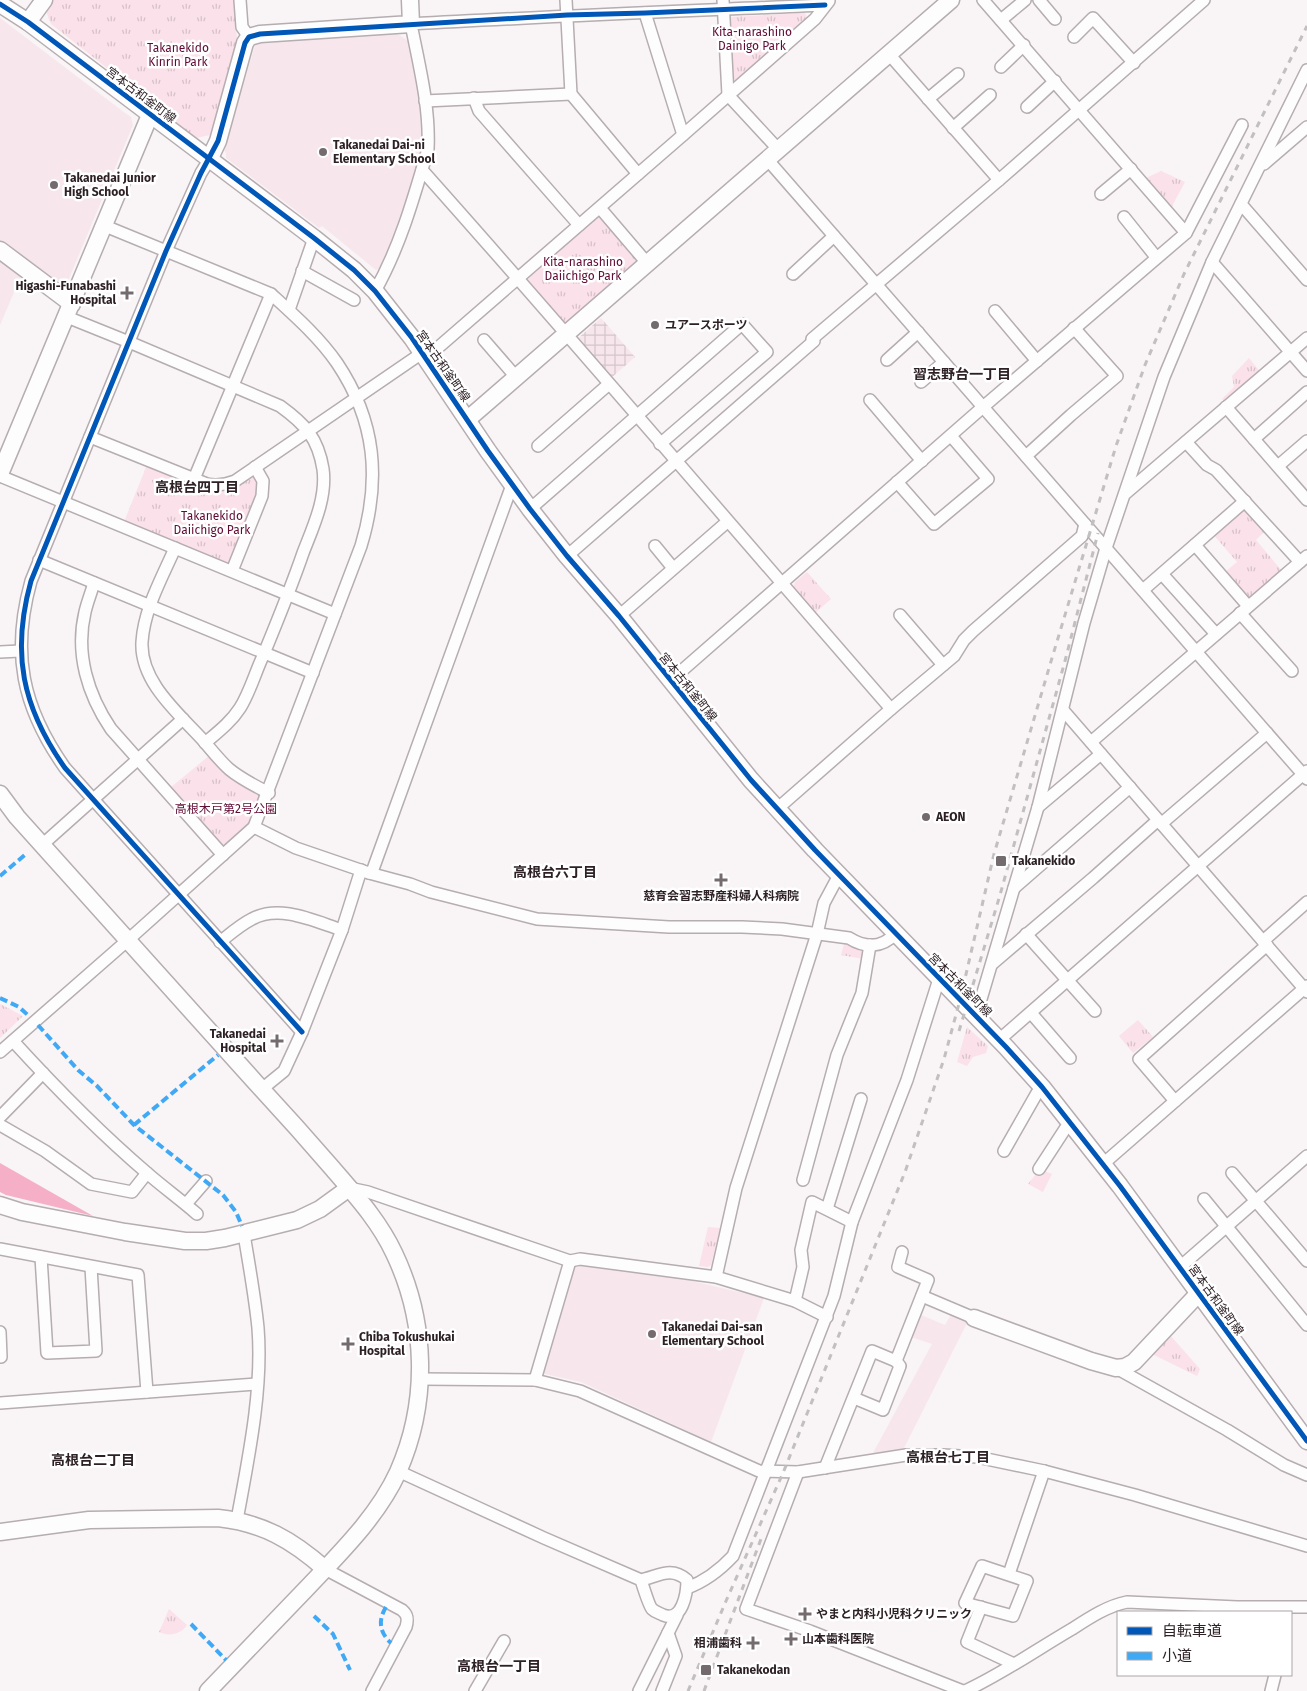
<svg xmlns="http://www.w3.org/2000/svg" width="1307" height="1691" viewBox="0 0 1307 1691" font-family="'Fira Sans','Noto Sans JP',sans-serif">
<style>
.built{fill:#f7e7ec}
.industrial{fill:url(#industrial-grid)}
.grass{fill:url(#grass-tufts)}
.water{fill:#f5b0c8}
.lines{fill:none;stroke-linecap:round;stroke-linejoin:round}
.street-casing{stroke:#b5adb0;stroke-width:14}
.secondary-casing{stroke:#b5adb0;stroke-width:19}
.street{stroke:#fefdfe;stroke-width:11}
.secondary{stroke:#fefdfe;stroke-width:16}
.rail{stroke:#c1bfc0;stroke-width:3;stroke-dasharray:6 6;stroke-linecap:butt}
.quiet{stroke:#3fa9f5;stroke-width:4;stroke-dasharray:8 4;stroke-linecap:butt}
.cycleway-casing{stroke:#fff;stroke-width:8}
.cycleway{stroke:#0057b8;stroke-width:5}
.poi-dot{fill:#746b6e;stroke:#fff;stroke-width:2}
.labels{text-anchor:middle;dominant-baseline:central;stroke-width:5;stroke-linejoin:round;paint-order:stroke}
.park-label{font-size:12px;fill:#610c35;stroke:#fff}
.street-label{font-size:12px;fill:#2d2125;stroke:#fff}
.poi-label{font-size:12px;font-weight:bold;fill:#2d2125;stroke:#fff;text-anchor:start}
.neighbourhood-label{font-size:14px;font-weight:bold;fill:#2d2125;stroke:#fff}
</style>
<defs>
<pattern id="industrial-grid" width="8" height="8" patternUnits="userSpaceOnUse" patternTransform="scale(1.25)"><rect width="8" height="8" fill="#f7e7ec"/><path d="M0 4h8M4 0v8" fill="none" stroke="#d4c6ca"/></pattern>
<pattern id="grass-tufts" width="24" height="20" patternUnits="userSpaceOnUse" patternTransform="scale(1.25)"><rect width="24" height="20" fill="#fbe1e9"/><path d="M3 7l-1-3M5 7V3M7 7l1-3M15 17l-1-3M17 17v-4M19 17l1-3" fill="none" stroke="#d7c1c8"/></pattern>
</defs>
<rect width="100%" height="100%" fill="#f9f4f6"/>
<g class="built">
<polygon points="0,18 125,113 131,117 133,125 63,293 0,245"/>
<polygon points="394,32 410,42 420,107 422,145 418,166 382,268 376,270 322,226 319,228 226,158 226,153 224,150 256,42"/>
<polygon points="0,259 21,276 0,325"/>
<polygon points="576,1262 671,1276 764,1298 711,1442 581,1382 545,1374 543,1371"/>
<polygon points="952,1313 968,1321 903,1450 872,1455 932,1344 911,1337 921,1315 945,1325"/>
</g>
<polygon class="industrial" points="601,318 635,357 610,379 576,340"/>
<g class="grass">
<polygon points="49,0 235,0 237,44 210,135 196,138 51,24 46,11"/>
<polygon points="805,13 808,20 738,81 731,78 729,17"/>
<polygon points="1161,171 1185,182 1171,208 1146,178"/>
<polygon points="601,215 638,257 638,262 566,324 563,323 526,281 527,277 596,216"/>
<polygon points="1249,358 1261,373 1227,404 1222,399 1234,387 1232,376"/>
<polygon points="147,465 199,486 252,475 257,476 261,488 232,564 228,565 124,522"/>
<polygon points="1245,508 1266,530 1256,540 1282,571 1251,600 1246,599 1224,573 1237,562 1212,533"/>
<polygon points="807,572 831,599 815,613 793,588 795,582"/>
<path d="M210,755L259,794C264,815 241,834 227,847L220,846L170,788Z"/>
<polygon points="844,944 858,946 864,950 864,959 841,955"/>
<polygon points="0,1004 23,1016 0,1038"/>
<polygon points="1138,1020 1153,1037 1133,1053 1119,1036"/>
<polygon points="967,1027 988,1046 986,1053 973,1057 967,1066 957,1062"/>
<polygon points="1040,1169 1052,1174 1043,1192 1028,1184"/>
<polygon points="708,1227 720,1228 711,1265 708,1267 699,1266"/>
<polygon points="1169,1334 1200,1369 1197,1376 1150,1353"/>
<path d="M169,1609L187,1625C181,1634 169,1637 159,1632Z"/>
</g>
<polygon class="water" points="0,1163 93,1216 6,1195 0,1192"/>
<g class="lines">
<defs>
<g id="street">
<polyline points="240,0 242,27 249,37"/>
<polyline points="566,0 571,94 638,174"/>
<polyline points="723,0 728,95 778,149"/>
<polyline points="1039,0 1055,19"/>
<polyline points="645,13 683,135"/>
<polyline points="1001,20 1025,0"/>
<polyline points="1074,37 1093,18 1134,63"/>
<polyline points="888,53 999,180"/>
<polyline points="1001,67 1024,45"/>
<polyline points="474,98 479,111 579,225"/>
<polyline points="928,99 958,74"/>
<polyline points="425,101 571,94"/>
<polyline points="1027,107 1055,81"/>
<polyline points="953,128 990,95"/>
<polyline points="767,159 1307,779"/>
<path d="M209,160L201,173L166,251L31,581C11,653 22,707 65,768L302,1032"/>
<polyline points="1264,164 1307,127"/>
<path d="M422,170C580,347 734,529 891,709"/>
<polyline points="1101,194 1131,169"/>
<polyline points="1241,204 1307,280"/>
<polyline points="600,208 647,263"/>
<polyline points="1124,217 1156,257"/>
<polyline points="1186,233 1242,125"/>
<polyline points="1212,262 1307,371"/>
<polyline points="302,271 354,300"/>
<polyline points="793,274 834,236"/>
<path d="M375,291C400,247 414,197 428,149C430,107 419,65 411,24C549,16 687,11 825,5"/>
<polyline points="289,310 314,238"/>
<polyline points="995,311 1037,361"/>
<path d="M67,317L129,342L280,406C305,424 318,438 323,469C327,498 313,527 303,553C291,588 277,622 263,656C255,673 250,692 240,708C231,722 218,732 205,743"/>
<polyline points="812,339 999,180 1204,0"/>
<polyline points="484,340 516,377"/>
<polyline points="426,358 683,135 815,19 829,1"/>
<polyline points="887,360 918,332"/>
<polyline points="921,382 944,362"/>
<polyline points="870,400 922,461"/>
<polyline points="1226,407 1307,500"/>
<path d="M90,437L207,484C217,486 225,485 235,481L422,353"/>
<polyline points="1254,439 1307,392"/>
<polyline points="1186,442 1207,465 1216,470 1300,562"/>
<polyline points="538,446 609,384"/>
<polyline points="1026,456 1071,415 1117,376 1074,328"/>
<polyline points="1278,466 1307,441"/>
<polyline points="0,476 335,614"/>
<polyline points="194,479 271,294"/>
<polyline points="897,482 934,524 988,479 951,436"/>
<polyline points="1126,493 1307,338"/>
<polyline points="530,509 742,324 767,352 660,444"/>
<polyline points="1195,545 1248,606"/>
<polyline points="655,546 673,568"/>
<path d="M175,548C162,578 144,609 142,642C140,681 177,712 201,738C210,748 219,760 229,769C241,779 255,786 269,793"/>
<polyline points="567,556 814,341"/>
<polyline points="39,560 313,673"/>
<polyline points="232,571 262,496 263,481 255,467"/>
<polyline points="1162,574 1216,634"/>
<path d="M94,583C91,593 87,603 85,612C75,654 88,695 111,729L223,855"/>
<polyline points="1143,590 1245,501"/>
<polyline points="1240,613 1292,671"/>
<polyline points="900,615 943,665"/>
<polyline points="619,616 727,522"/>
<polyline points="0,652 20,651"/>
<polyline points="670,681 983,407 1186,233 983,0"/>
<polyline points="1063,710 1307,992"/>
<polyline points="1091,742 1307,556"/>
<polyline points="1038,807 1101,754"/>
<polyline points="777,809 891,709 954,656 964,640 973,631 1082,536 1085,524"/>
<polyline points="1161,824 1267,733"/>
<polyline points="254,827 296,848 369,873 372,872 512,485"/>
<polyline points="42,845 183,719"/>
<path d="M369,873L410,884L431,892L537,919L669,927H742L782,929L849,938C865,948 882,948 895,934"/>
<polyline points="1014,888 1130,787"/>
<polyline points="1026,934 1095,1011"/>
<polyline points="1263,941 1307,902"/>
<path d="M220,942C230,934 240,925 252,919C280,904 314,921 342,930"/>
<polyline points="992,964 1093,878 1158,820"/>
<polyline points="1031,1013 1070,1058"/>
<polyline points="976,1016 1038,807 1084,623 1106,548 1164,377 1212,262 1307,70"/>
<polyline points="999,1040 1307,771"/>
<path d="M13,1041C55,1087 99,1132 147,1173C163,1187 181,1200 197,1214"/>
<path d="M0,1052L128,940L254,827L361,546C381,480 376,421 337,363C319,337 294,315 271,294L105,226"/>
<polyline points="262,1089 284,1071 302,1032 342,930 361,870"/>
<polyline points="1175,1101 1139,1059 1267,945"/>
<polyline points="0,1117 43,1073"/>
<polyline points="0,1125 45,1151 91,1184 132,1192 147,1173"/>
<polyline points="1004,1151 1037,1093 1042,1087"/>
<polyline points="1103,1164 1307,986"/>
<polyline points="1039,1169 1065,1129 1072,1123"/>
<polyline points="1232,1173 1307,1261"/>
<polyline points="803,1180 837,1055 862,993 870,945"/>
<polyline points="349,1188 368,1192 570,1261 580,1259 716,1277 795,1301 827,1317"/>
<polyline points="1204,1199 1307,1325"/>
<polyline points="186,1204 206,1181"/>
<polyline points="827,1209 861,1099"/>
<polyline points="0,1249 138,1275 147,1392"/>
<polyline points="41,1257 47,1353 96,1351 91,1267"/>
<polyline points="1180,1267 1307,1156"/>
<polyline points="716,1277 736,1188 817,934 824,903 839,875"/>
<polyline points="922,1296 974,1318"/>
<polyline points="795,1301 803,1267 801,1250 812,1202 852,1222"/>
<polyline points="0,1332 1,1357 0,1357"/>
<polyline points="1116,1368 1227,1430 1284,1465 1307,1475"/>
<polyline points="421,1379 535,1380 580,1391 759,1471 798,1472 906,1455 943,1455 977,1457 1044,1471 1135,1495 1307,1546"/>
<polyline points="535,1380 570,1261"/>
<polyline points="854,1398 883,1410 900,1366 896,1361"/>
<polyline points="0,1403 257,1384"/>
<polyline points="825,1468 872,1351 896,1361 928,1280 898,1267 902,1252"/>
<path d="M398,1471L544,1538L641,1580C659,1576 671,1566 687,1580C687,1594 682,1623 663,1615C659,1613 655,1612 652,1609C649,1606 643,1586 641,1580"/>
<polyline points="798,1472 746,1609 810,1631 963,1691"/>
<path d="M237,1520C248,1460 263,1390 258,1328C255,1297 249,1265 244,1234"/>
<polygon points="982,1566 1027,1581 1013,1616 965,1603"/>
<path d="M325,1569L402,1610C408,1615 408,1620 406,1627L372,1691"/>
<polyline points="1009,1574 1044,1471"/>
<path d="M687,1588C706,1581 719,1571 733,1556L834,1296L852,1222L907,1080L939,979"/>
<polyline points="981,1607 967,1642 1014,1664"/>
<polyline points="475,1691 504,1641"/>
<polyline points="639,1691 677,1615"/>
<polyline points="662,1691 676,1656 668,1633"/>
<path d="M965,1691C1002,1674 1036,1650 1072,1629C1089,1618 1107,1606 1127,1602L1237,1607H1307"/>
<polyline points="1271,1691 1275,1675"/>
</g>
<g id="secondary">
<polyline points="0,4 28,22 314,238 354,270 375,291 412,338 488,451 530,509 567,556 619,616 751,780 815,850 1006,1047 1042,1087 1120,1186 1307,1441"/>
<polyline points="28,22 44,0"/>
<polyline points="209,160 218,141 245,43 249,37 260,34 411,24 410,0"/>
<polyline points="0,250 72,304"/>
<polyline points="468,419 951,0"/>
<polyline points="0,474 150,115"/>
<path d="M0,794L17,817C97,906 176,994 256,1083C282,1111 308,1140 333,1169C356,1196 379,1221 394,1253C427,1322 429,1402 398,1472C378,1516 340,1553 307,1588C274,1622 241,1657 208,1691"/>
<polyline points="0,1205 22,1212 125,1232 185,1241 206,1241 225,1238 297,1220 320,1209 349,1188"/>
<polyline points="974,1318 1091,1361 1116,1368 1125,1367 1134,1362 1198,1294"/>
<path d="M0,1532L89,1520L218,1518C263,1523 292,1540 325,1569"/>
</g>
</defs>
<use href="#street" class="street-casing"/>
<use href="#secondary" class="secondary-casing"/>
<use href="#street" class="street"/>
<use href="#secondary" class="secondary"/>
<g class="rail">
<polyline points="959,1031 1000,895 1065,661 1098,533"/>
<polyline points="688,1691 726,1601 783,1473 905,1172 944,1059 960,1000 994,854 1052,658 1116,446 1145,365 1184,274 1307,26"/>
<polyline points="704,1691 761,1539"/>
</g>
<g class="quiet">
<polyline points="0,876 26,854"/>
<polyline points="0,998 19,1007 30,1017"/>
<polyline points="38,1025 78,1070 97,1086 134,1125 223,1195 236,1212 242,1226"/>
<polyline points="134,1125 218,1055"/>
<path d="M386,1607C378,1620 379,1632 391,1643"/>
<polyline points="314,1616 333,1634 350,1670"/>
<polyline points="191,1624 226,1660"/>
</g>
<defs>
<g id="cycleway">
<polyline points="0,4 28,22 314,238 354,270 375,291 412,338 488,451 530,509 567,556 619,616 751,780 815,850 1006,1047 1042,1087 1120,1186 1307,1441"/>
<path d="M302,1032L65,768C22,707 11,653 31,581L166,251L201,173L218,141L245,43L249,37L260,34L567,15L645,13L825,5"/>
</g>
</defs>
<use href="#cycleway" class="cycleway-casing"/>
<use href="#cycleway" class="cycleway"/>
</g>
<g class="poi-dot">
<circle cx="323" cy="152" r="5"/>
<circle cx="54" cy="185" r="5"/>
<path d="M124.5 285.5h5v5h5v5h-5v5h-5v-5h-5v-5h5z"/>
<circle cx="655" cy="325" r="5"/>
<circle cx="926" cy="817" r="5"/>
<rect x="995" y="855" width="12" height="12" rx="2.5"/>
<path d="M718.5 872.5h5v5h5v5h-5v5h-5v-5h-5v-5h5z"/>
<path d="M274.5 1033.5h5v5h5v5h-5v5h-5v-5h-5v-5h5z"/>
<circle cx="652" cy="1334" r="5"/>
<path d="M345.5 1336.5h5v5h5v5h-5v5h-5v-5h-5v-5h5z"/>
<path d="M802.5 1606.5h5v5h5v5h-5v5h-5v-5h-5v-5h5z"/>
<path d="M788.5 1631.5h5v5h5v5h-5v5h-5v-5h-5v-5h5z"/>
<path d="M750.5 1635.5h5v5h5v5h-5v5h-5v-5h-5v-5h5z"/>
<rect x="700" y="1664" width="12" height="12" rx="2.5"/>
</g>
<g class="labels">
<g class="park-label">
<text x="752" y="32">Kita-narashino<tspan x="752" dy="14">Dainigo Park</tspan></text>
<text x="178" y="48">Takanekido<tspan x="178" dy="14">Kinrin Park</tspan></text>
<text x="583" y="262">Kita-narashino<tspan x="583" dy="14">Daiichigo Park</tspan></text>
<text x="212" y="516">Takanekido<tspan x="212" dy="14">Daiichigo Park</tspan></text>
<text x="226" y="809">高根木戸第2号公園</text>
</g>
<g class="street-label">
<text transform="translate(141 95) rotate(37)">宮本古和釜町線</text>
<text transform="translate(443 366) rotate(55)">宮本古和釜町線</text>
<text transform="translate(688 687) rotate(51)">宮本古和釜町線</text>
<text transform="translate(960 985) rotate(45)">宮本古和釜町線</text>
<text transform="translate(1216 1300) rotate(54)">宮本古和釜町線</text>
</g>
<g class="poi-label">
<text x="333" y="145">Takanedai Dai-ni<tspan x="333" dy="14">Elementary School</tspan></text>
<text x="64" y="178">Takanedai Junior<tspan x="64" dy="14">High School</tspan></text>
<text x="116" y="286" text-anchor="end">Higashi-Funabashi<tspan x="116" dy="14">Hospital</tspan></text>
<text x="665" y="325">ユアースポーツ</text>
<text x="936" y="817">AEON</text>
<text x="1012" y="861">Takanekido</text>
<text x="721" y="896" text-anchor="middle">慈育会習志野産科婦人科病院</text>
<text x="266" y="1034" text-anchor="end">Takanedai<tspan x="266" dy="14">Hospital</tspan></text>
<text x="662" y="1327">Takanedai Dai-san<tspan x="662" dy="14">Elementary School</tspan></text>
<text x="359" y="1337">Chiba Tokushukai<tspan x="359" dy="14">Hospital</tspan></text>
<text x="816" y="1614">やまと内科小児科クリニック</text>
<text x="802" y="1639">山本歯科医院</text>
<text x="742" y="1643" text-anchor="end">相浦歯科</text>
<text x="717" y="1670">Takanekodan</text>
</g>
<g class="neighbourhood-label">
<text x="962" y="374">習志野台一丁目</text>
<text x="197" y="487">高根台四丁目</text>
<text x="555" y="872">高根台六丁目</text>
<text x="948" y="1457">高根台七丁目</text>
<text x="93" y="1460">高根台二丁目</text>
<text x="499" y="1666">高根台一丁目</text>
</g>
</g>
<rect x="1117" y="1611" width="175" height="65" fill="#ffffff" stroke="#aba6a8"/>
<rect x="1127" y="1627" width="25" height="8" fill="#0057b8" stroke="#aba6a8"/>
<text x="1162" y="1636" font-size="15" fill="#2d2125">自転車道</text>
<rect x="1127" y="1652" width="25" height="8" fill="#3fa9f5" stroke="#aba6a8"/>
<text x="1162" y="1661" font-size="15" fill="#2d2125">小道</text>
</svg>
